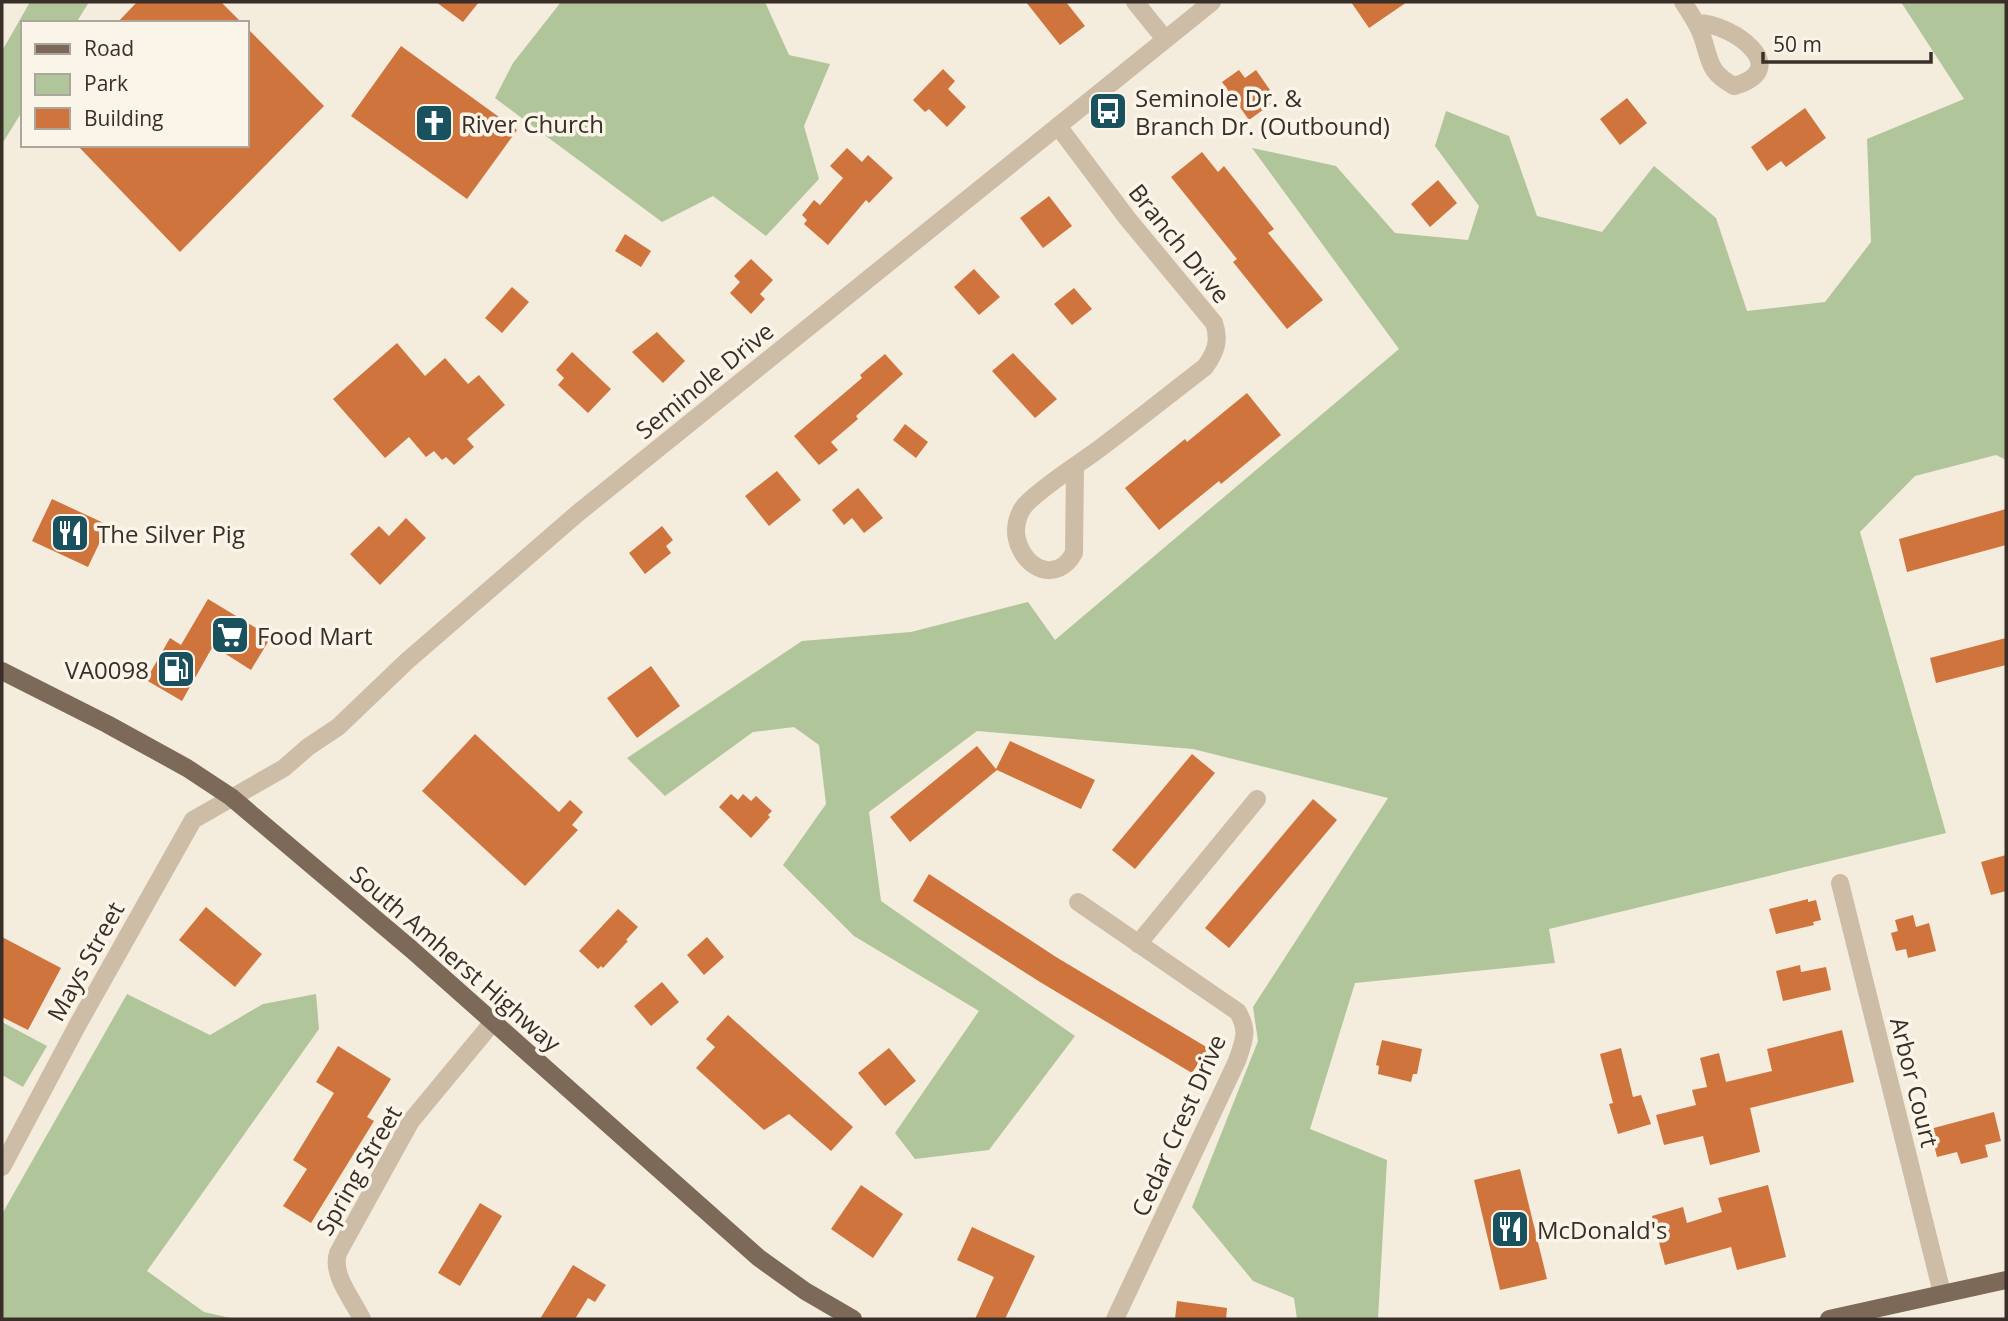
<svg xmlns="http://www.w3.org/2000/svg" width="2008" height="1321" viewBox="0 0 2008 1321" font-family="'Open Sans',sans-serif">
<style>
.green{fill:#b1c59a}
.building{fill:#d0743e}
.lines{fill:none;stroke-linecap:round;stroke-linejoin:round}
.minor{stroke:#cdbda6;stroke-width:18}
.major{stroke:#7c6957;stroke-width:18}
.labels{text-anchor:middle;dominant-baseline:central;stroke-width:7;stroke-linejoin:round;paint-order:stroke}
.poi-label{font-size:24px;fill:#392f28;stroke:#fbf5e9;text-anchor:start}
.street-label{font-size:24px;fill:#392f28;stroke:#fbf5e9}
</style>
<rect width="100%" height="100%" fill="#f4ecdc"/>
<g class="green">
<polygon points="30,2 89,2 76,23 23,23 23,110 2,144 2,51"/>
<polygon points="561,2 765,2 789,55 830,64 804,126 819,179 766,236 713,196 662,222 495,98 513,63"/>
<polygon points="1901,2 2006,2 2006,460 1996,455 1915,476 1860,532 1946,833 1549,929 1555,963 1355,983 1310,1129 1387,1160 1378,1319 1297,1319 1294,1298 1253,1281 1192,1207 1258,1041 1253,1007 1388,798 1193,749 977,731 869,812 881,901 1075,1036 989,1150 915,1159 895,1133 979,1011 854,936 783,865 826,804 819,745 794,727 753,732 665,796 627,758 802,641 911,632 1028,602 1055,640 1399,349 1252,148 1336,166 1395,233 1468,240 1479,206 1435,146 1446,111 1509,136 1537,216 1602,232 1654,166 1716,218 1747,311 1825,302 1871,242 1867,139 1964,99"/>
<polygon points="127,994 210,1035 263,1004 316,994 319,1029 147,1271 204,1312 235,1319 2,1319 2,1214"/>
<polygon points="2,1022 47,1046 23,1087 2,1075"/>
</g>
<g class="building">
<polygon points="137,2 221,2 242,23 117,23"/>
<polygon points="436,2 479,2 463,22"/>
<polygon points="1026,2 1066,2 1085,26 1060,45"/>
<polygon points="1351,2 1407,2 1369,28"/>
<polygon points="247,28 324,106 180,252 77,145 247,145"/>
<polygon points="401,46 517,130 467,199 351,116"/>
<polygon points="943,69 955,81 948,89 966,107 947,127 929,109 925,112 913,100"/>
<polygon points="1239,70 1245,78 1256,70 1270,90 1264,94 1271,104 1249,120 1222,82"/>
<polygon points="1627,98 1647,123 1620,145 1600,119"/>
<polygon points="1805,108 1826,138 1786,167 1781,161 1767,171 1751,147"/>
<polygon points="847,148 862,162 868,155 893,178 869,203 866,200 828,245 804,224 807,220 802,215 814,200 820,205 843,178 830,166"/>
<polygon points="1202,152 1218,172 1224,166 1274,229 1268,233 1323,300 1287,329 1233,262 1237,259 1171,177"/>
<polygon points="1438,180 1457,203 1430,227 1411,204"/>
<polygon points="1049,196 1072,226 1043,248 1020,218"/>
<polygon points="625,234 651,251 641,267 615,251"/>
<polygon points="751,259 773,280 760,294 765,299 751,314 730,293 740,282 734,276"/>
<polygon points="974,269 1000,297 979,315 954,287"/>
<polygon points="512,287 529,302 502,333 485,318"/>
<polygon points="1074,288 1092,309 1072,325 1054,304"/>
<polygon points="657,332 685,361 663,383 632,352"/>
<polygon points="397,343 425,376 445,358 468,384 479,375 505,405 467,439 474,447 454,465 446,457 442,460 434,451 426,457 409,437 385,458 333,399"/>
<polygon points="572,352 611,389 588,413 558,385 564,378 556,370"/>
<polygon points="1013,353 1057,399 1035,418 992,371"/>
<polygon points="885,354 903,374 856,416 858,419 831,442 838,450 819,465 794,436 862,378 860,375"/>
<polygon points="1247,393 1281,435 1221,484 1219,481 1159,530 1125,488 1185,439 1187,442"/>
<polygon points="905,424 928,442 916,458 893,440"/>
<polygon points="777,471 801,500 769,526 745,496"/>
<polygon points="858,488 883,518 864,533 852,518 844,525 832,510"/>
<polygon points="52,499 108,525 88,567 32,541"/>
<polygon points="2006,509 2006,545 1907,572 1899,539"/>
<polygon points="406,518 426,538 380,585 350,554 379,526 389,536"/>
<polygon points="662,526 673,540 666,546 671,553 645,574 629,553"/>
<polygon points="208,599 271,637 251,670 213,646 182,701 146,680 170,638 181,645"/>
<polygon points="2006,638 2006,665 1936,683 1930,658"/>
<polygon points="651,666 680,706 637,738 607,698"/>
<polygon points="475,734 559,812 570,800 583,812 572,825 578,830 525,886 422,791"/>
<polygon points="1010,741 1095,780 1081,809 997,770 910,842 890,817 977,746 996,769"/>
<polygon points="1192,754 1215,773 1135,869 1112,850"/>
<polygon points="731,794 738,800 743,794 751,801 756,796 772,811 768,815 770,817 751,838 719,807"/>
<polygon points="1313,799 1337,820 1229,948 1205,928"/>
<polygon points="2006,855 2006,891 1991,895 1981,862"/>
<polygon points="929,874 1056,957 1208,1048 1192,1073 1040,982 913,901"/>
<polygon points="1808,899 1808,902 1816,900 1821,920 1813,922 1814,925 1776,934 1769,909"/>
<polygon points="206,907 262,954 235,987 179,940"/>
<polygon points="618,909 638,927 626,940 628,941 603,968 601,966 598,969 579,951"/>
<polygon points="1913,915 1916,927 1929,923 1936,951 1908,958 1906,949 1896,951 1891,933 1898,931 1895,920"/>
<polygon points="2,937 61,968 28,1030 2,1017"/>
<polygon points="707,937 724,957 704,975 687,955"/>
<polygon points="1800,965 1801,972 1826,967 1831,990 1783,1001 1776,971"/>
<polygon points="662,982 679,1002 651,1026 634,1006"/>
<polygon points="728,1015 853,1127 831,1151 789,1114 764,1130 696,1068 715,1047 706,1039"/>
<polygon points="1842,1030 1854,1082 1750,1108 1760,1152 1710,1165 1703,1136 1664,1145 1656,1115 1696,1105 1692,1090 1707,1087 1700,1058 1719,1053 1726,1082 1772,1071 1767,1049"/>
<polygon points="1382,1040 1422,1049 1417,1074 1413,1074 1411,1082 1378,1074 1379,1066 1376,1065"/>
<polygon points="338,1046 391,1079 367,1117 374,1121 311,1223 283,1206 307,1169 293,1160 334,1093 316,1082"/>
<polygon points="889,1048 916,1081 885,1106 858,1073"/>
<polygon points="1621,1048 1633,1097 1641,1095 1651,1124 1618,1134 1609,1104 1613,1103 1600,1054"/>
<polygon points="1994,1112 2001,1141 1985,1145 1988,1157 1961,1164 1957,1152 1937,1157 1930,1129"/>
<polygon points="1520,1169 1547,1279 1500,1290 1474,1180"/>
<polygon points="861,1185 903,1214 873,1258 831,1229"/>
<polygon points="1768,1185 1786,1257 1737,1270 1731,1247 1665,1265 1652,1216 1683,1207 1687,1223 1722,1212 1718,1198"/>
<polygon points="480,1203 502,1216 460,1286 438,1273"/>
<polygon points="972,1227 1035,1256 1005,1319 975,1319 994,1277 957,1260"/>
<polygon points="573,1265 606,1285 595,1302 588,1298 575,1319 540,1319"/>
<polygon points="1177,1301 1227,1308 1226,1319 1175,1319"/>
</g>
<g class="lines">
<g class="minor">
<polyline points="1135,2 1165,39"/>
<path d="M1683,2C1690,13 1698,24 1702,36C1711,62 1708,72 1734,86C1795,69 1732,23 1697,23"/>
<path d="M1058,126L1127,218L1214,323C1220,340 1216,352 1205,367C1170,394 1135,422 1099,449C1076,466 1046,484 1026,504C1018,513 1014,527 1017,539C1024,569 1057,584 1074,553L1075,467"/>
<polyline points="1840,883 1942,1293"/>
<path d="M1078,902L1238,1012C1249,1032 1244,1040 1237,1061L1115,1319"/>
<polyline points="1138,944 1257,799"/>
<polyline points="2,1167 77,1026 193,820 284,768 308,747 338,727 407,661 578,513 1212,2"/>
<path d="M362,1319C353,1300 331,1275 338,1253L411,1121L493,1022"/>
</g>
<g class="major">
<polyline points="2,671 107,724 187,768 231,797 411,949 759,1258 805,1291 853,1319"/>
<polyline points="1829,1319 2006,1280"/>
</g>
</g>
<defs>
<symbol id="bus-square" viewBox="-11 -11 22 22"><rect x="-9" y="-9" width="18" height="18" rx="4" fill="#19515e" stroke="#fbf5e9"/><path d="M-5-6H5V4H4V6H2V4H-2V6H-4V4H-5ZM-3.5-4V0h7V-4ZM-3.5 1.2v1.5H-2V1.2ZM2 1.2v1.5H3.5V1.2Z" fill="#fff"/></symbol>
<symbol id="church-square" viewBox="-11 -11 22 22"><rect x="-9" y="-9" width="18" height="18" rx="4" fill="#19515e" stroke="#fbf5e9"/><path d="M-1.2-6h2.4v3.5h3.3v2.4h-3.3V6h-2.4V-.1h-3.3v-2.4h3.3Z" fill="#fff"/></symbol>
<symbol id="restaurant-square" viewBox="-11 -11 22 22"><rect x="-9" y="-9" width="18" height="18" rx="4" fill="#19515e" stroke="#fbf5e9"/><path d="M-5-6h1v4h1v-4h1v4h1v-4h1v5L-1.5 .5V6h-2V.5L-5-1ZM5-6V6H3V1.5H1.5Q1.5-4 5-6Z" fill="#fff"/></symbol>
<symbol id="supermarket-square" viewBox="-11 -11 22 22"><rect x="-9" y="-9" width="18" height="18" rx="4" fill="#19515e" stroke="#fbf5e9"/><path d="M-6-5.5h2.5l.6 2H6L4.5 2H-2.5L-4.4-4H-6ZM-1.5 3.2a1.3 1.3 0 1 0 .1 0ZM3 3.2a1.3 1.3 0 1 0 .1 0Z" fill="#fff"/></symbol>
<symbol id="fuel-square" viewBox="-11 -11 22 22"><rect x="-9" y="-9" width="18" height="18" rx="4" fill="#19515e" stroke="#fbf5e9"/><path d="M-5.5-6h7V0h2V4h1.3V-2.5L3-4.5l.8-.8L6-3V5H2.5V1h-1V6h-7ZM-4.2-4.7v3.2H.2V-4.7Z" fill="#fff"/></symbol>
</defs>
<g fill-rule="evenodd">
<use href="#bus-square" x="1086" y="89" width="44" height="44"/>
<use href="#church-square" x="412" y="101" width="44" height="44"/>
<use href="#restaurant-square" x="48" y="511" width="44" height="44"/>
<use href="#supermarket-square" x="208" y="613" width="44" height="44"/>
<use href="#fuel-square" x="154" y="647" width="44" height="44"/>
<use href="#restaurant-square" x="1488" y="1207" width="44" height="44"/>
</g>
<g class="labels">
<g class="poi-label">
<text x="1135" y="97">Seminole Dr. &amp;<tspan x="1135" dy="28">Branch Dr. (Outbound)</tspan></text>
<text x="461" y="123">River Church</text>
<text x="97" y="533">The Silver Pig</text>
<text x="257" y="635">Food Mart</text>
<text x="149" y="669" text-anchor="end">VA0098</text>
<text x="1537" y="1229">McDonald's</text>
</g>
<g class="street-label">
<text transform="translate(1180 243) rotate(51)">Branch Drive</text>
<text transform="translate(704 380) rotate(-39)">Seminole Drive</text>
<text transform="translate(456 958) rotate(41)">South Amherst Highway</text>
<text transform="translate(85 961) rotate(-61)">Mays Street</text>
<text transform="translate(1915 1082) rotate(76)">Arbor Court</text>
<text transform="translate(1178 1125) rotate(-66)">Cedar Crest Drive</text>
<text transform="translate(358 1170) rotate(-60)">Spring Street</text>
</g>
</g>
<rect width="2008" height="1321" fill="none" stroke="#392f28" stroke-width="7"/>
<rect x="21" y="21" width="228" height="126" fill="#fbf5e9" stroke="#ada69c" stroke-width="2"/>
<rect x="35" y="44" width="35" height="10" fill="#7c6957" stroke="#ada69c" stroke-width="2"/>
<text x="84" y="56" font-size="21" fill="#392f28">Road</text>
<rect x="35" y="74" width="35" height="21" fill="#b1c59a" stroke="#ada69c" stroke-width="2"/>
<text x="84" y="91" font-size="21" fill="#392f28">Park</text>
<rect x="35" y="108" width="35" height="21" fill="#d0743e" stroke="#ada69c" stroke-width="2"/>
<text x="84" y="126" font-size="21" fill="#392f28">Building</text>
<path d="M1763 52v10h168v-10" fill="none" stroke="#392f28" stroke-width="3.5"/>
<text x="1773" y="52" font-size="21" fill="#392f28" stroke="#fbf5e9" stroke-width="5" paint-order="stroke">50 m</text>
</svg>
